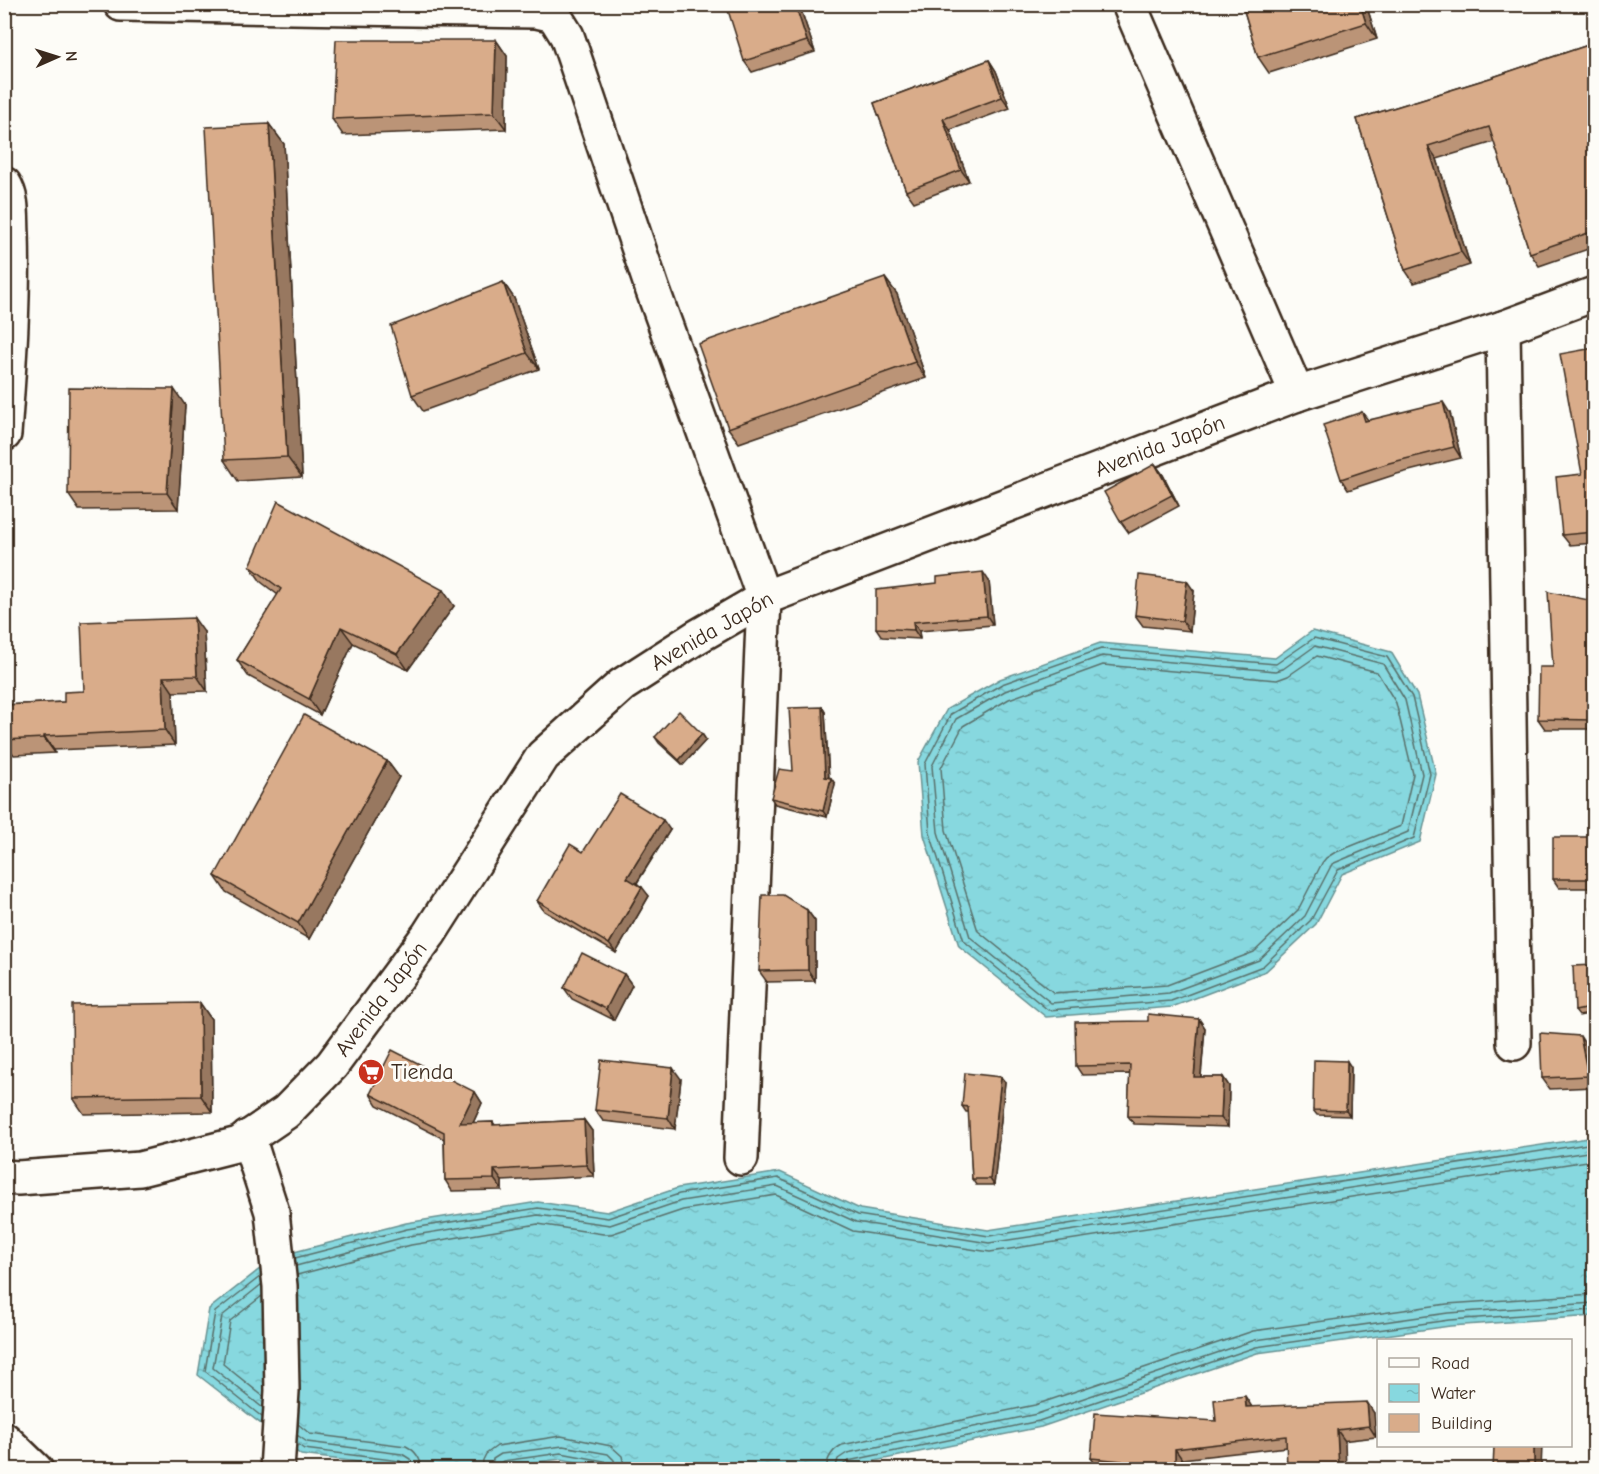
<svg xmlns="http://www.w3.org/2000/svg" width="1599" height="1474" viewBox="0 0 1599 1474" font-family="'Comic Neue',sans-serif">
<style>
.water{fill:url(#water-ripples);stroke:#699292;stroke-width:1.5}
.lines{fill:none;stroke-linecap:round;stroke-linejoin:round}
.shore{stroke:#59706b;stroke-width:1.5}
.street-casing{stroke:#3b2a1e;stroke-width:38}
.secondary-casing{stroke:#3b2a1e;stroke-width:38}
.street{stroke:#fdfcf7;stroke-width:33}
.secondary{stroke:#fdfcf7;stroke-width:33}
.wall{fill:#bb9477;stroke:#3b2a1e;stroke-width:1.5}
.shaded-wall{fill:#987861;stroke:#3b2a1e;stroke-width:1.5}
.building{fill:#d9ac8a;stroke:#3b2a1e;stroke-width:1.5}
.labels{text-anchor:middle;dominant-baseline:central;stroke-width:6;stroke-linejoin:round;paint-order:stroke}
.street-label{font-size:22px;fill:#3b2a1e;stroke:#fdfcf7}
.poi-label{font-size:22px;fill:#3b2a1e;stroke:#fdfcf7;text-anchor:start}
</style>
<defs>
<pattern id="water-ripples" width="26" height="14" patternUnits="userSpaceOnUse" patternTransform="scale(1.5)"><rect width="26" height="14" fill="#87d8df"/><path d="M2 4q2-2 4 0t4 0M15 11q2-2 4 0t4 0" fill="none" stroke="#75babf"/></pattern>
</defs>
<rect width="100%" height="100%" fill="#fdfcf7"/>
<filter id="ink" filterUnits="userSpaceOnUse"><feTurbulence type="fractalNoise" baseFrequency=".0167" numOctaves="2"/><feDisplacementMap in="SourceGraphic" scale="12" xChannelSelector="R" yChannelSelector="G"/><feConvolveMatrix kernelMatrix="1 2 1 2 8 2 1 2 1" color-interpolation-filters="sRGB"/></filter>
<g filter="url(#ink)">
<g class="water">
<polygon points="1312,631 1391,652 1417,695 1436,774 1420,842 1342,874 1316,924 1266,971 1172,1007 1046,1017 959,946 924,835 918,762 947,709 1000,679 1100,643 1275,658"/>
<polygon points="1594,1137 1594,1316 1450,1326 1257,1353 1041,1427 836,1469 617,1470 561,1459 484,1469 424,1470 301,1455 198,1375 209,1309 275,1257 406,1223 538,1202 607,1212 678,1188 780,1172 860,1209 988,1230"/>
</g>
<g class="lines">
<g class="shore">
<polygon points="1314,638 1387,657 1412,697 1430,774 1414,838 1338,870 1311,920 1263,966 1171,1001 1048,1010 964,941 930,833 925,764 951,714 1002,684 1101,649 1276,664"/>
<polygon points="1315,646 1383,664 1405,700 1422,774 1408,832 1332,864 1305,916 1259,960 1169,993 1051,1003 970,937 938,832 932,766 956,719 1005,691 1102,656 1276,671 1283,669"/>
<polygon points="1317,656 1377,672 1396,703 1413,774 1401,826 1334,853 1326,858 1322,863 1298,910 1254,952 1167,985 1054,993 978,931 946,830 941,768 963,726 1009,699 1103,665 1277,680 1288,676"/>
<polyline points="295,1258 407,1229 538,1208 608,1218 679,1194 778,1178 858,1215 989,1236 1594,1143"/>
<polyline points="296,1266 409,1236 538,1215 610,1225 681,1201 777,1186 856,1222 989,1243 1594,1151"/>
<polyline points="297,1275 411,1245 538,1224 603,1234 611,1234 683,1210 776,1195 853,1231 990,1252 1594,1160"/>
<polyline points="261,1276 215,1312 205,1371 262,1417"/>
<polyline points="262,1284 222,1316 213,1368 263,1408"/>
<polyline points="262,1296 230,1321 223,1364 264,1397"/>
<path d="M298,1424L310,1434L406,1446C416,1451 421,1458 422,1470"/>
<polyline points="297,1435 307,1442 402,1454 410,1459 413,1470"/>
<polyline points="297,1444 304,1449 400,1461 404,1464 405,1470"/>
<polyline points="482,1470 483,1460 486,1454 497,1446 561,1436 611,1446 622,1456 625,1470"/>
<polyline points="491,1470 493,1459 501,1454 563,1446 608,1454 614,1460 616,1470"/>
<polyline points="498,1470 499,1464 503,1461 561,1453 604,1461 608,1464 609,1470"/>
<path d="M826,1470C827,1458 832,1450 842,1445L1035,1405L1253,1331L1447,1304L1594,1294"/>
<polyline points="835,1470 838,1459 847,1453 1037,1414 1255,1340 1448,1313 1594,1303"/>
<polyline points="843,1470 844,1464 848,1461 1039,1421 1256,1347 1449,1320 1594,1310"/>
</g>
<defs>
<g id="street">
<polyline points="121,4 536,11 554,15 567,36 652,288 764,598 741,1158"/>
<polyline points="1129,4 1297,394"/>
<path d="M4,184C13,198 11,217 12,234C14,300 9,367 4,434"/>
<polyline points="1503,328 1514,1043"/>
<polyline points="248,1137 272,1212 280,1286 282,1391 277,1470"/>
</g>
<g id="secondary">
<polyline points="4,1177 18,1178 140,1169 239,1144 286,1112 332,1065 429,934 543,756 622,685 695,638 764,598 1297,394 1503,328 1594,294"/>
<polyline points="4,1439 36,1470"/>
</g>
</defs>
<use href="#street" class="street-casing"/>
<use href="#secondary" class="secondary-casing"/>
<use href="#street" class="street"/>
<use href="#secondary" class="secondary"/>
</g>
<g class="wall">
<polygon points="799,4 815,52 752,72 744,61"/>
<polygon points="1242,4 1366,4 1377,39 1269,73 1258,57"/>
<polygon points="496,40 507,56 506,129 343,135 332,119"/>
<polygon points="1594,43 1594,247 1539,266 1530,253 1494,142 1437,159 1470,265 1414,283 1405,270 1357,119 1490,78"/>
<polygon points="989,60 996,71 1010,108 950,130 969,181 914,202 906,191 874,103"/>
<polygon points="269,124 284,144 302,477 238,481 224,460"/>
<polygon points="885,278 897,294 926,378 739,443 728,428"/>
<polygon points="503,282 514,298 539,369 423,411 412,395"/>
<polygon points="1594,348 1594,543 1570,545 1562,535 1582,474"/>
<polygon points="185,405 178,509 79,510 68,494"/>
<polygon points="1362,412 1368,420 1450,413 1461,458 1397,474 1348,490 1341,479"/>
<polygon points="1155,464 1163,475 1179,506 1129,533 1121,522"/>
<polygon points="250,566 454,606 408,670 353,643 320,715 248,676 237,660 278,595 261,582"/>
<polygon points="989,581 993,625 919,631 920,639 882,637 876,628"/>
<polygon points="1194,591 1190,631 1143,626 1135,615"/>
<polygon points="1594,601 1594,729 1545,729 1538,719 1553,667"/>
<polygon points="204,632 207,691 173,692 175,745 54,750 55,753 14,755 4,742 4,705 64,702 84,691"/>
<polygon points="822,707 825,712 829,778 831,778 835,784 827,817 775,804 771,798 793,771"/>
<polygon points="702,734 706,740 683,765 659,743 655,737"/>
<polygon points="387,761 399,777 309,939 226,892 215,876"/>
<polygon points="670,830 637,883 649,896 616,953 544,911 537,901 583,852"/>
<polygon points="1594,837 1590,888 1559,888 1553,879"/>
<polygon points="807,910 815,921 815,981 767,982 759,971"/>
<polygon points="1594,965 1594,1013 1579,1016 1575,1011"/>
<polygon points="624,974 632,985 614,1020 572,999 564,988"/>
<polygon points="200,1003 211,1019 212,1112 84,1114 73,1098"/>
<polygon points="1199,1019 1205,1028 1201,1077 1223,1077 1229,1086 1228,1127 1134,1124 1128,1116 1130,1074 1082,1075 1076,1066 1148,1021"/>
<polygon points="1587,1047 1594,1081 1594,1087 1550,1089 1542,1078"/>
<polygon points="1351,1067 1350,1116 1317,1115 1313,1110"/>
<polygon points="681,1079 675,1129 603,1121 595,1110"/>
<polygon points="1005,1082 994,1185 976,1185 972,1179 969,1112 966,1112 962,1106"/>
<polygon points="475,1092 482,1103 473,1123 493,1122 495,1125 584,1120 592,1131 594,1176 502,1181 502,1190 452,1191 445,1180 444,1139 377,1105 370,1094"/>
<polygon points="1252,1407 1374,1413 1376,1437 1182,1459 1182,1470 1110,1470 1098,1468 1091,1458 1216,1421"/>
</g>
<g class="shaded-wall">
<polygon points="795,4 799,4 815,52 807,41"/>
<polygon points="1360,4 1366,4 1377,39 1366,23"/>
<polygon points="496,40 507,56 506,129 494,113"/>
<polygon points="989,60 996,71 1010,108 1002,97"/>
<polygon points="943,119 950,130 969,181 961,170"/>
<polygon points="269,124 284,144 302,477 287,457"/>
<polygon points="1428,146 1437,159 1470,265 1461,252"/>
<polygon points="885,278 897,294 926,378 915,362"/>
<polygon points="503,282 514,298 539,369 527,353"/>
<polygon points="174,389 185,405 178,509 167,493"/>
<polygon points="1443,402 1450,413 1461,458 1454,447"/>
<polygon points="1155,464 1163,475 1179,506 1172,495"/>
<polygon points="983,572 989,581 993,625 987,616"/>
<polygon points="1187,581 1194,591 1190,631 1182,621"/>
<polygon points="443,590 454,606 408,670 397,654"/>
<polygon points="194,618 204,632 207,691 197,676"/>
<polygon points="913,622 919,631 920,639 914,630"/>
<polygon points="341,627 353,643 320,715 309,699"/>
<polygon points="163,677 173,692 175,745 165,730"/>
<polygon points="822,707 825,712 829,783 825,777"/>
<polygon points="702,734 706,740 683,765 679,760"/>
<polygon points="44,736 54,750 55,753 44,738"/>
<polygon points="387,761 399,777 309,939 298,923"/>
<polygon points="831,778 835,784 827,817 823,811"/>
<polygon points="663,820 670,830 634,887 627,878"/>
<polygon points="642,887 649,896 616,953 609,944"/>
<polygon points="807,910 815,921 815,981 808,970"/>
<polygon points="624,974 632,985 614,1020 606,1009"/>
<polygon points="200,1003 211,1019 212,1112 201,1096"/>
<polygon points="1199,1019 1205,1028 1200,1085 1194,1077"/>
<polygon points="1580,1036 1587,1047 1594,1081 1594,1085 1588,1076"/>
<polygon points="1347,1061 1351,1067 1350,1116 1346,1111"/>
<polygon points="673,1068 681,1079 675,1129 668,1118"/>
<polygon points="1001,1077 1005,1082 994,1185 990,1179"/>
<polygon points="1223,1077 1229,1086 1228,1127 1221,1118"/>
<polygon points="475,1092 482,1103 468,1134 460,1123"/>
<polygon points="584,1120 592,1131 594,1176 586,1165"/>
<polygon points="494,1170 502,1181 502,1190 494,1179"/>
<polygon points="1245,1396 1252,1407 1246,1407"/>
<polygon points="1367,1402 1374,1413 1376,1437 1369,1426"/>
<polygon points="1337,1430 1345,1441 1346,1470 1339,1470"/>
<polygon points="1534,1446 1542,1446 1541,1470 1534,1470"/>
<polygon points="1175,1449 1182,1459 1182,1470 1178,1470 1175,1465"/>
</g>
<g class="building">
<polygon points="726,4 795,4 807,41 744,61"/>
<polygon points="1242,4 1360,4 1366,23 1258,57"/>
<polygon points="336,40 496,40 494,113 332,119"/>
<polygon points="1594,43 1594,231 1530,253 1489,127 1428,146 1461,252 1405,270 1357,119 1490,78"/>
<polygon points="989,60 1002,97 943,119 961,170 906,191 874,103"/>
<polygon points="269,124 287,457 224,460 206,127"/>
<polygon points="885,278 915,362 728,428 698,344"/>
<polygon points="503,282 527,353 412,395 391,326"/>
<polygon points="1594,348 1594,532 1562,535 1556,477 1582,474 1560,354"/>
<polygon points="69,388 174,389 167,493 68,494"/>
<polygon points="1443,402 1454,447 1389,463 1341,479 1323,425 1362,412 1365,421"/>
<polygon points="1155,464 1172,495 1121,522 1104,492"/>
<polygon points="278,501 443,590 397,654 341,627 309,699 237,660 281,589 250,566"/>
<polygon points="983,572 987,616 913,622 914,630 876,628 876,590 937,583 937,577"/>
<polygon points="1139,575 1187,581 1182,621 1135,615"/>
<polygon points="1548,592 1594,601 1594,720 1538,719 1539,667 1553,667"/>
<polygon points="194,618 197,676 163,677 165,730 44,736 44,738 4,740 4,705 64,702 64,692 84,691 81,622"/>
<polygon points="822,707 825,777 831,778 823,811 771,798 779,769 793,771 789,708"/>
<polygon points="679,711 702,734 679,760 655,737"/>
<polygon points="304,715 387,761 298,923 215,876"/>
<polygon points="620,794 663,820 627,878 642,887 609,944 537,901 570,844 583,852"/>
<polygon points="1553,837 1594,837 1594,949 1589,879 1553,879"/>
<polygon points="762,895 783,895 807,910 808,970 759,971"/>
<polygon points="582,953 624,974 606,1009 564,988"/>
<polygon points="1594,965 1594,1007 1575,1011 1573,966"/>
<polygon points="200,1003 201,1096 73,1098 72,1005"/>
<polygon points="1148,1014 1199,1019 1194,1077 1223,1077 1221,1118 1128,1116 1130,1065 1076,1066 1075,1022 1148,1021"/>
<polygon points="1540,1033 1580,1036 1588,1076 1542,1078"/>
<polygon points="392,1050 475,1092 460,1123 493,1122 493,1125 584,1120 586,1165 494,1170 494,1179 445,1180 444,1132 370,1094"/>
<polygon points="601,1060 673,1068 668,1118 595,1110"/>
<polygon points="1314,1060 1347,1061 1346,1111 1313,1110"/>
<polygon points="965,1073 1001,1077 990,1179 972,1179 968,1107 962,1106"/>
<polygon points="1245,1396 1246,1407 1367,1402 1369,1426 1337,1430 1339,1470 1287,1470 1286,1436 1175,1449 1175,1465 1172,1465 1172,1470 1122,1470 1122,1461 1091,1458 1095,1413 1216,1421 1214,1400"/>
<polygon points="1494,1446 1534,1446 1534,1470 1493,1470"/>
</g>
</g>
<defs>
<symbol id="supermarket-disc" viewBox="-11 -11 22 22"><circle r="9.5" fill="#c8321e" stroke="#fdfcf7"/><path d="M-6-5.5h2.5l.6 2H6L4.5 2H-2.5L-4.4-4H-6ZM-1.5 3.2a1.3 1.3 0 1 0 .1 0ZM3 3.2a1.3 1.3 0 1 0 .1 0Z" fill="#fff"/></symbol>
</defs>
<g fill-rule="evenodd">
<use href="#supermarket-disc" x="356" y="1057" width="30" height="30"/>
</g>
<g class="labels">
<g class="street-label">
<text transform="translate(1160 446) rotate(-21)">Avenida Japón</text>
<text transform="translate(712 631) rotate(-30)">Avenida Japón</text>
<text transform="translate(381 999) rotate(-53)">Avenida Japón</text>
</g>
<g class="poi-label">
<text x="391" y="1072">Tienda</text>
</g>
</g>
<rect width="1599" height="1474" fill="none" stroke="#fdfcf7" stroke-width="24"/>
<rect x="12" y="12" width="1575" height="1450" fill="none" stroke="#3b2a1e" stroke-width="2" filter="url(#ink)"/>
<rect x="1377" y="1339" width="195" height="108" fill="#fdfcf7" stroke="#afa8a0" stroke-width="1.5"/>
<rect x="1389" y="1358" width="30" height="9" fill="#fdfcf7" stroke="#afa8a0" stroke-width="1.5"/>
<text x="1431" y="1369" font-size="18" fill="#3b2a1e">Road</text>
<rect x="1389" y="1384" width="30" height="18" fill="url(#water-ripples)" stroke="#afa8a0" stroke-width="1.5"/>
<text x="1431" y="1399" font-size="18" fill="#3b2a1e">Water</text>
<rect x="1389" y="1414" width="30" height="18" fill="#d9ac8a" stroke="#afa8a0" stroke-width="1.5"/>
<text x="1431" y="1429" font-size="18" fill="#3b2a1e">Building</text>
<g transform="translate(57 57) rotate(87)" stroke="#fdfcf7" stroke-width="4.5" paint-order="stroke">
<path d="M0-4.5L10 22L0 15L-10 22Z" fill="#3b2a1e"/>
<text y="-9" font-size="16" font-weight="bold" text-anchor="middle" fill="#3b2a1e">N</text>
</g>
</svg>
